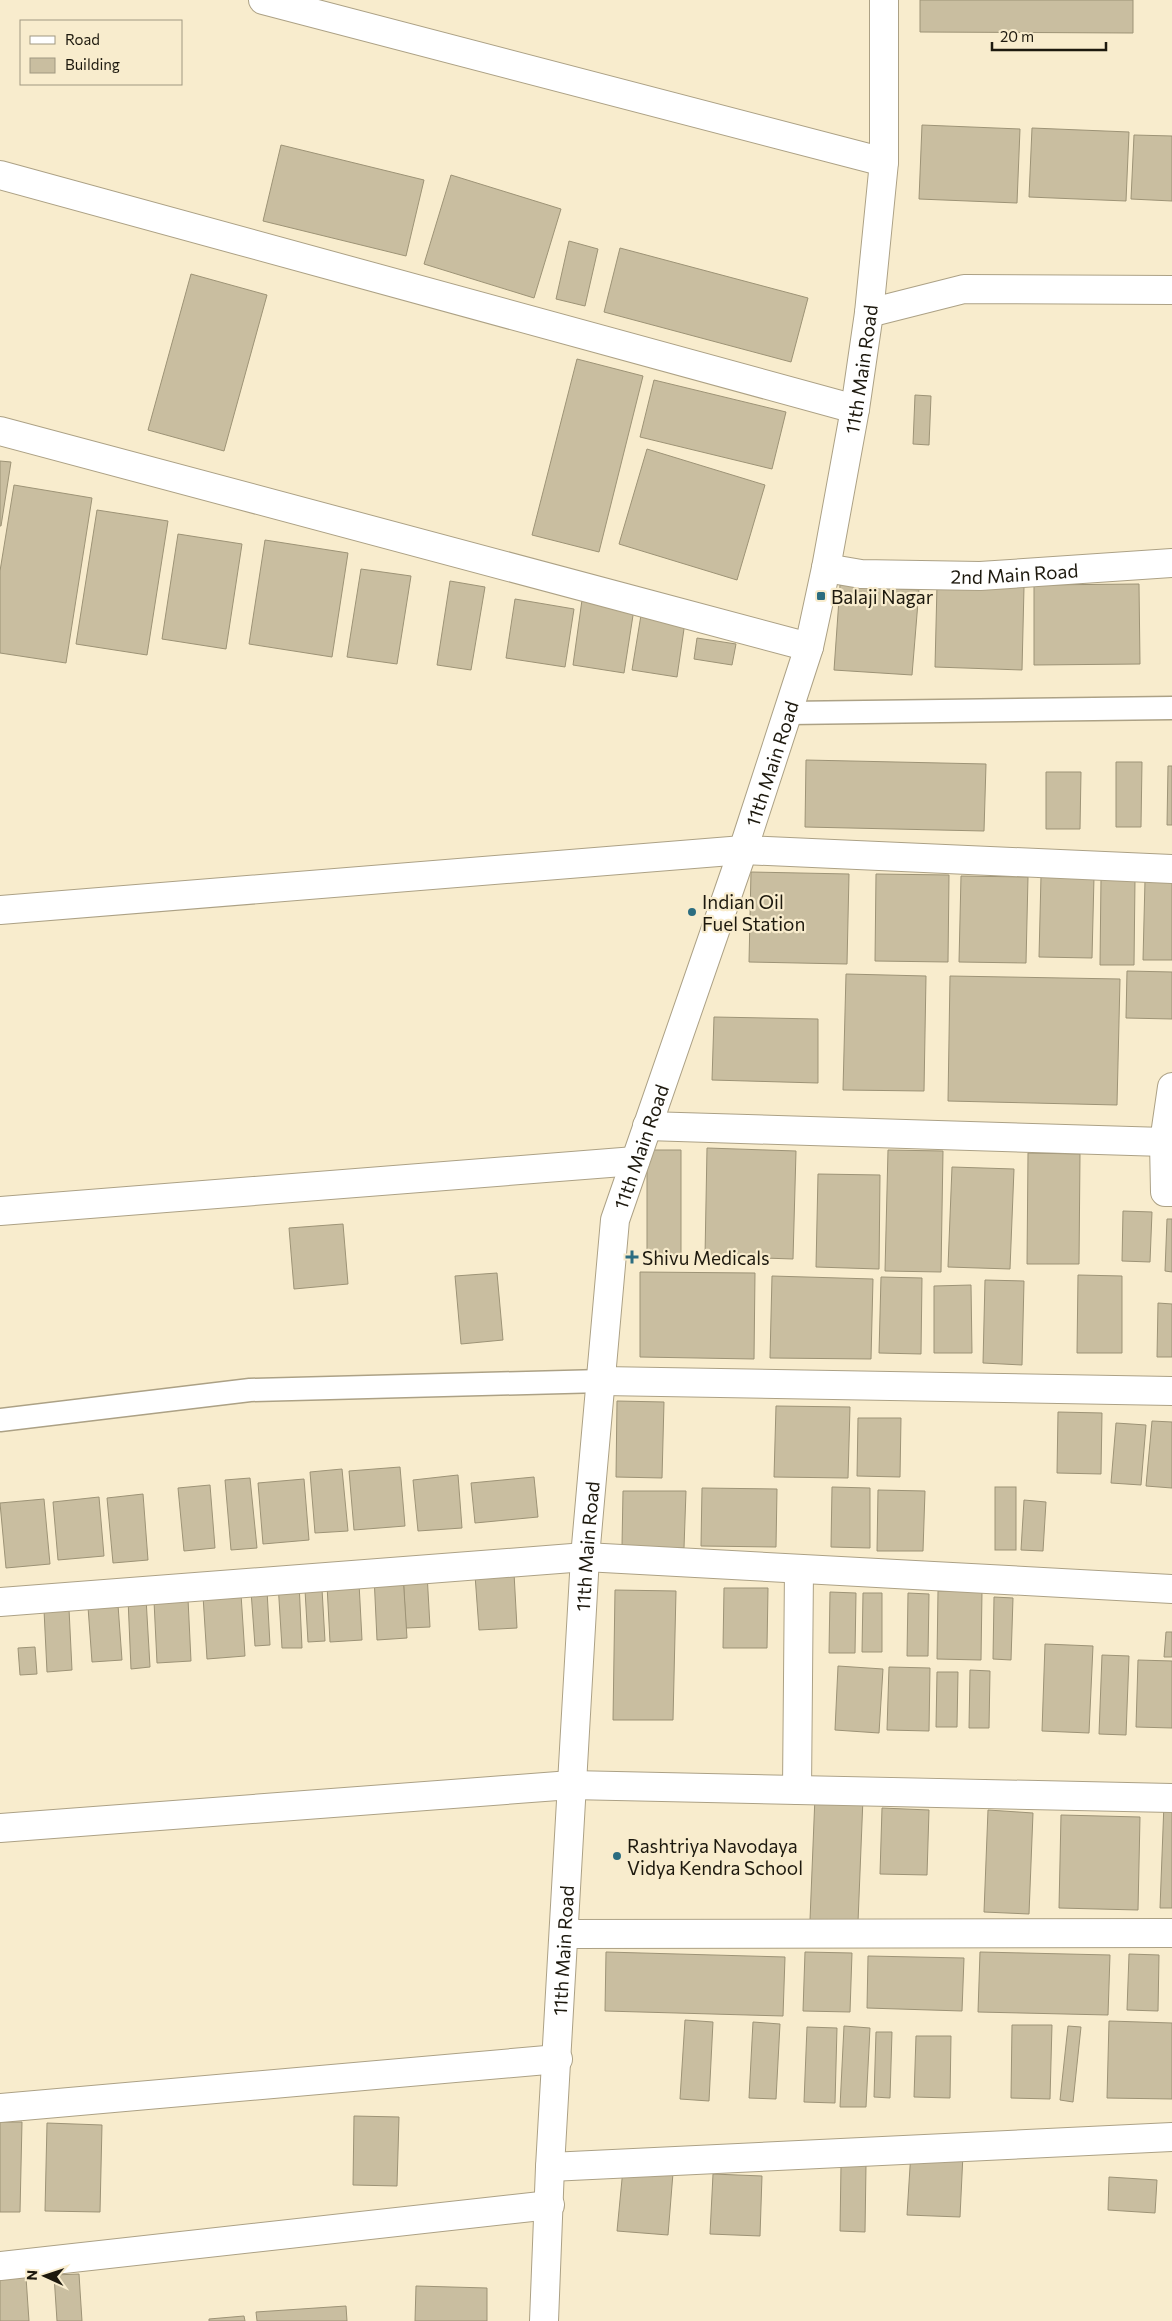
<svg xmlns="http://www.w3.org/2000/svg" width="1172" height="2321" viewBox="0 0 1172 2321" font-family="Commissioner,sans-serif">
<style>
.building{fill:#c9bea0;stroke:#9d9376}
.lines{fill:none;stroke-linecap:round;stroke-linejoin:round}
.service-casing{stroke:#aca185;stroke-width:25}
.minor-casing{stroke:#aca185;stroke-width:30}
.tertiary-casing{stroke:#aca185;stroke-width:30}
.service{stroke:#fff;stroke-width:22}
.minor{stroke:#fff;stroke-width:28}
.tertiary{stroke:#fff;stroke-width:28}
.poi-dot{fill:#2c6d80;stroke:#f8eccd;stroke-width:2}
.labels{text-anchor:middle;dominant-baseline:central;stroke-width:4.5;stroke-linejoin:round;paint-order:stroke}
.street-label{font-size:19px;fill:#1d190e;stroke:#f8eccd}
.poi-label{font-size:19px;fill:#1d190e;stroke:#f8eccd;text-anchor:start}
</style>
<rect width="100%" height="100%" fill="#f8eccd"/>
<g class="building">
<polygon points="920,0 1133,0 1133,33 920,32"/>
<polygon points="922,125 1020,129 1017,203 919,199"/>
<polygon points="1032,128 1129,132 1126,201 1029,197"/>
<polygon points="1134,135 1172,136 1172,201 1131,199"/>
<polygon points="281,145 424,180 406,256 263,221"/>
<polygon points="451,175 561,209 534,298 424,264"/>
<polygon points="569,241 598,249 585,306 556,299"/>
<polygon points="620,248 808,298 791,362 604,312"/>
<polygon points="191,274 267,295 224,451 148,430"/>
<polygon points="577,359 643,376 599,552 532,535"/>
<polygon points="654,380 786,412 772,469 640,437"/>
<polygon points="915,395 931,396 929,445 913,444"/>
<polygon points="647,449 765,485 737,580 619,544"/>
<polygon points="0,461 11,462 1,526 0,526"/>
<polygon points="14,485 92,498 66,663 0,653 0,571"/>
<polygon points="97,510 168,521 147,655 76,644"/>
<polygon points="178,534 242,544 226,649 162,639"/>
<polygon points="265,540 348,553 332,657 249,644"/>
<polygon points="361,569 411,576 397,664 347,657"/>
<polygon points="450,581 485,587 471,670 437,665"/>
<polygon points="1139,584 1140,664 1034,665 1034,585"/>
<polygon points="840,585 919,590 912,675 834,670"/>
<polygon points="937,585 1024,587 1022,670 935,667"/>
<polygon points="515,599 574,609 565,667 506,658"/>
<polygon points="582,600 634,609 624,673 573,665"/>
<polygon points="641,615 685,622 677,677 632,670"/>
<polygon points="697,638 736,644 732,665 694,659"/>
<polygon points="806,760 986,764 984,831 805,827"/>
<polygon points="1116,762 1142,762 1141,827 1116,827"/>
<polygon points="1168,766 1172,766 1172,825 1167,825"/>
<polygon points="1046,772 1081,772 1080,829 1046,829"/>
<polygon points="751,872 849,874 847,964 749,962"/>
<polygon points="876,874 949,875 948,962 875,961"/>
<polygon points="961,876 1028,877 1026,963 959,962"/>
<polygon points="1041,876 1094,877 1092,958 1039,957"/>
<polygon points="1101,878 1135,879 1134,965 1100,965"/>
<polygon points="1145,880 1172,880 1172,960 1143,960"/>
<polygon points="1127,971 1172,972 1172,1019 1126,1018"/>
<polygon points="846,974 926,976 924,1091 843,1090"/>
<polygon points="950,976 1120,979 1117,1105 948,1101"/>
<polygon points="714,1017 818,1019 818,1083 712,1080"/>
<polygon points="707,1148 796,1151 793,1259 705,1256"/>
<polygon points="647,1150 681,1150 681,1256 647,1255"/>
<polygon points="888,1150 943,1151 941,1272 885,1271"/>
<polygon points="1028,1153 1080,1154 1079,1264 1027,1264"/>
<polygon points="952,1167 1014,1169 1010,1269 948,1267"/>
<polygon points="818,1174 880,1175 879,1269 816,1267"/>
<polygon points="1123,1211 1152,1212 1150,1262 1122,1261"/>
<polygon points="1167,1219 1172,1219 1172,1272 1165,1271"/>
<polygon points="343,1224 348,1284 294,1289 289,1228"/>
<polygon points="640,1272 755,1273 754,1359 640,1357"/>
<polygon points="497,1273 503,1340 461,1344 455,1276"/>
<polygon points="1078,1275 1122,1276 1122,1353 1077,1353"/>
<polygon points="772,1276 873,1279 871,1359 770,1358"/>
<polygon points="881,1277 922,1278 921,1354 879,1353"/>
<polygon points="985,1280 1024,1281 1022,1365 983,1363"/>
<polygon points="971,1285 972,1353 934,1353 934,1286"/>
<polygon points="1158,1303 1172,1304 1172,1357 1157,1357"/>
<polygon points="617,1401 664,1402 662,1478 616,1477"/>
<polygon points="776,1406 850,1407 848,1478 774,1477"/>
<polygon points="1058,1412 1102,1413 1101,1474 1057,1473"/>
<polygon points="858,1418 901,1418 900,1477 857,1476"/>
<polygon points="1152,1421 1172,1422 1172,1488 1146,1486"/>
<polygon points="1116,1423 1146,1425 1141,1485 1111,1483"/>
<polygon points="400,1467 405,1526 354,1530 349,1471"/>
<polygon points="342,1469 348,1531 315,1533 310,1472"/>
<polygon points="458,1475 462,1528 418,1531 413,1480"/>
<polygon points="534,1477 538,1517 475,1523 471,1483"/>
<polygon points="250,1478 257,1548 231,1550 225,1480"/>
<polygon points="304,1479 309,1540 263,1544 258,1483"/>
<polygon points="210,1485 215,1548 184,1551 178,1488"/>
<polygon points="832,1487 870,1488 870,1548 831,1547"/>
<rect x="995" y="1487" width="21" height="63"/>
<polygon points="702,1488 777,1489 776,1547 701,1546"/>
<polygon points="878,1490 925,1491 923,1551 877,1551"/>
<polygon points="623,1491 686,1491 684,1548 622,1546"/>
<polygon points="143,1494 148,1560 113,1563 107,1498"/>
<polygon points="99,1497 104,1556 58,1560 53,1502"/>
<polygon points="44,1499 50,1564 6,1568 0,1503"/>
<polygon points="1024,1500 1046,1502 1043,1551 1021,1550"/>
<polygon points="427,1573 430,1627 406,1628 403,1574"/>
<polygon points="514,1573 517,1628 479,1630 475,1575"/>
<polygon points="403,1574 407,1638 377,1640 374,1576"/>
<polygon points="299,1582 302,1648 282,1648 278,1583"/>
<polygon points="359,1583 362,1640 330,1642 327,1585"/>
<polygon points="724,1588 768,1588 767,1648 723,1648"/>
<polygon points="322,1589 325,1641 308,1642 305,1590"/>
<polygon points="267,1590 270,1645 255,1646 251,1591"/>
<polygon points="615,1590 676,1591 673,1720 613,1720"/>
<polygon points="938,1591 982,1591 981,1660 937,1659"/>
<polygon points="830,1592 856,1593 855,1653 829,1653"/>
<polygon points="863,1593 882,1593 882,1652 862,1652"/>
<polygon points="908,1593 929,1594 928,1656 907,1656"/>
<polygon points="241,1594 245,1656 207,1659 203,1596"/>
<polygon points="994,1597 1013,1598 1011,1660 993,1659"/>
<polygon points="146,1598 150,1667 131,1669 128,1599"/>
<polygon points="188,1599 191,1661 157,1663 154,1601"/>
<polygon points="118,1605 122,1660 92,1662 88,1607"/>
<polygon points="69,1609 72,1670 47,1672 44,1610"/>
<polygon points="1166,1632 1172,1632 1172,1657 1164,1657"/>
<polygon points="1045,1644 1093,1646 1089,1733 1042,1731"/>
<polygon points="35,1647 37,1674 20,1675 18,1648"/>
<polygon points="1102,1655 1129,1656 1126,1735 1099,1734"/>
<polygon points="1138,1660 1172,1661 1172,1728 1136,1727"/>
<polygon points="838,1666 883,1669 879,1733 835,1730"/>
<polygon points="889,1667 930,1668 929,1731 887,1730"/>
<polygon points="970,1670 990,1671 989,1728 969,1728"/>
<polygon points="937,1672 958,1672 957,1727 936,1727"/>
<polygon points="815,1796 863,1798 858,1922 810,1920"/>
<polygon points="1164,1803 1172,1803 1172,1908 1160,1908"/>
<polygon points="882,1808 929,1810 927,1875 880,1874"/>
<polygon points="988,1810 1033,1813 1029,1914 984,1912"/>
<polygon points="1061,1815 1140,1817 1138,1910 1059,1908"/>
<polygon points="606,1952 785,1957 783,2016 605,2011"/>
<polygon points="805,1952 852,1953 850,2012 803,2011"/>
<polygon points="980,1952 1110,1955 1108,2015 978,2012"/>
<polygon points="1129,1954 1159,1955 1158,2011 1127,2010"/>
<polygon points="868,1956 964,1958 962,2011 867,2008"/>
<polygon points="685,2020 713,2022 709,2101 680,2099"/>
<polygon points="1109,2021 1172,2023 1172,2099 1107,2098"/>
<polygon points="753,2022 780,2024 776,2099 749,2098"/>
<polygon points="1012,2025 1052,2025 1050,2099 1011,2098"/>
<polygon points="844,2026 870,2028 866,2107 840,2107"/>
<polygon points="1068,2026 1081,2027 1073,2102 1060,2100"/>
<polygon points="807,2027 837,2028 835,2103 804,2102"/>
<polygon points="876,2032 892,2032 890,2098 874,2097"/>
<polygon points="916,2036 951,2036 950,2098 914,2097"/>
<polygon points="354,2116 399,2117 397,2186 353,2185"/>
<polygon points="0,2122 22,2122 20,2212 0,2212"/>
<polygon points="47,2123 102,2125 100,2212 45,2211"/>
<polygon points="911,2151 963,2154 960,2217 907,2215"/>
<polygon points="841,2165 866,2165 865,2232 840,2231"/>
<polygon points="623,2169 673,2173 668,2235 617,2231"/>
<polygon points="713,2174 762,2176 760,2236 710,2234"/>
<polygon points="1109,2177 1157,2180 1155,2213 1108,2210"/>
<polygon points="79,2274 82,2321 57,2321 54,2275"/>
<polygon points="26,2277 29,2321 0,2321 0,2279"/>
<polygon points="416,2286 487,2288 487,2321 415,2321"/>
<polygon points="346,2306 347,2321 257,2321 256,2312"/>
<polygon points="244,2316 245,2321 209,2321 209,2319"/>
</g>
<g class="lines">
<defs>
<g id="service">
<polyline points="788,713 1172,708"/>
<polyline points="0,1420 250,1390 602,1381"/>
</g>
<g id="minor">
<polyline points="263,0 884,162"/>
<polyline points="0,175 855,409"/>
<polyline points="869,313 964,289 1172,290"/>
<polyline points="0,431 809,647"/>
<path id="s1" d="M826,568L861,574L980,576L1172,563"/>
<polyline points="0,910 743,850 1172,869"/>
<polyline points="647,1126 1164,1142 1172,1087"/>
<polyline points="1164,1142 1165,1192 1172,1192"/>
<polyline points="0,1211 635,1161"/>
<polyline points="602,1381 1172,1391"/>
<polyline points="0,1602 585,1557 1172,1589"/>
<polyline points="797,1790 799,1569"/>
<polyline points="0,1828 571,1785 1172,1798"/>
<polyline points="564,1934 1172,1933"/>
<polyline points="0,2108 558,2059"/>
<polyline points="550,2167 1172,2137"/>
<polyline points="0,2266 550,2205"/>
</g>
<g id="tertiary">
<path id="s2" d="M544,2321L550,2167L585,1557L615,1220L743,850L809,647L826,568L855,409L869,313L884,162V0"/>
</g>
</defs>
<use href="#service" class="service-casing"/>
<use href="#minor" class="minor-casing"/>
<use href="#tertiary" class="tertiary-casing"/>
<use href="#service" class="service"/>
<use href="#minor" class="minor"/>
<use href="#tertiary" class="tertiary"/>
</g>
<g class="poi-dot">
<rect x="816" y="591" width="10" height="10" rx="2.5"/>
<circle cx="692" cy="912" r="5"/>
<path d="M629.5 1249.5h5v5h5v5h-5v5h-5v-5h-5v-5h5z"/>
<circle cx="617" cy="1856" r="5"/>
</g>
<g class="labels">
<g class="street-label">
<text stroke="none"><textPath href="#s2" startOffset="1991">11th Main Road</textPath></text>
<text stroke="none"><textPath href="#s1" startOffset="189">2nd Main Road</textPath></text>
<text stroke="none"><textPath href="#s2" startOffset="1586">11th Main Road</textPath></text>
<text stroke="none"><textPath href="#s2" startOffset="1181">11th Main Road</textPath></text>
<text stroke="none"><textPath href="#s2" startOffset="776">11th Main Road</textPath></text>
<text stroke="none"><textPath href="#s2" startOffset="371">11th Main Road</textPath></text>
</g>
<g class="poi-label">
<text x="831" y="596">Balaji Nagar</text>
<text x="702" y="901">Indian Oil<tspan x="702" dy="22">Fuel Station</tspan></text>
<text x="642" y="1257">Shivu Medicals</text>
<text x="627" y="1845">Rashtriya Navodaya<tspan x="627" dy="22">Vidya Kendra School</tspan></text>
</g>
</g>
<rect x="20" y="20" width="162" height="65" fill="#f8eccd" stroke="#a09881"/>
<rect x="30" y="36" width="25" height="8" fill="#ffffff" stroke="#a09881"/>
<text x="65" y="45" font-size="15" fill="#1d190e">Road</text>
<rect x="30" y="58" width="25" height="15" fill="#c9bea0" stroke="#a09881"/>
<text x="65" y="70" font-size="15" fill="#1d190e">Building</text>
<g transform="translate(45 2276) rotate(273)" stroke="#f8eccd" stroke-width="4" paint-order="stroke">
<path d="M0-4L9 19L0 12L-9 19Z" fill="#1d190e"/>
<text y="-8" font-size="14" font-weight="bold" text-anchor="middle" fill="#1d190e">N</text>
</g>
<path d="M992 42v8h114v-8" fill="none" stroke="#1d190e" stroke-width="2.5"/>
<text x="1000" y="42" font-size="15" fill="#1d190e" stroke="#f8eccd" stroke-width="4" paint-order="stroke">20 m</text>
</svg>
